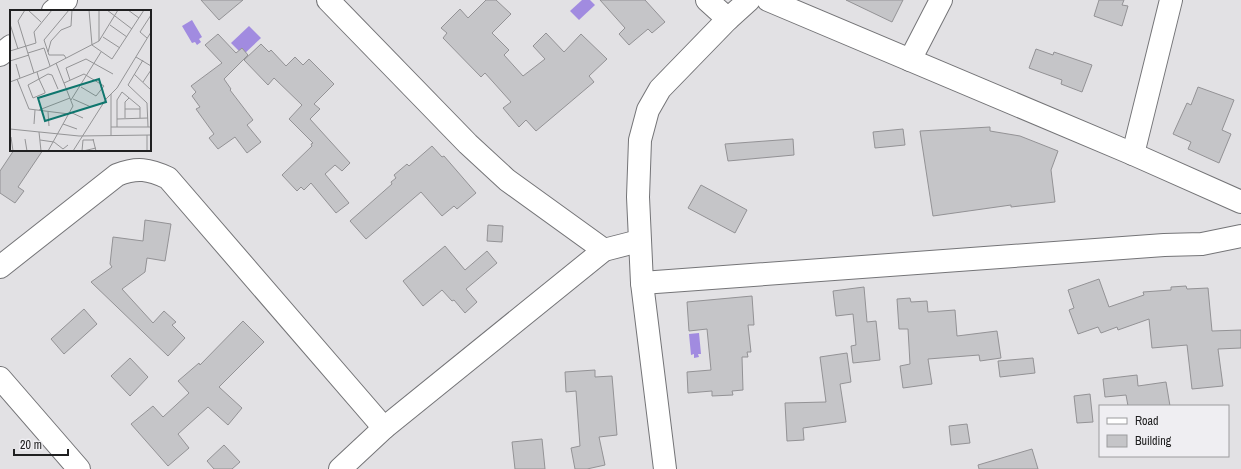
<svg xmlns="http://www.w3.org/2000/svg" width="1241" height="469" viewBox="0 0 1241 469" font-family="'Archivo Narrow',sans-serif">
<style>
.water{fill:#a18be0}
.building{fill:#c5c5c8;stroke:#939295}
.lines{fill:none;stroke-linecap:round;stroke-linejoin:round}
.street-casing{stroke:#747477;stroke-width:24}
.street{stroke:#fff;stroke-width:22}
.inset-road{fill:none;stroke:#949496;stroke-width:1}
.view{fill:#0f766e;fill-opacity:0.15;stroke:#0f766e;stroke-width:2}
.inset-edge{fill:none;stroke:#202021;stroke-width:2}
</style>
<rect width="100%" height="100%" fill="#e2e1e4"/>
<g class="water">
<polygon points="582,0 590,0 595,5 579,20 570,11"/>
<polygon points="192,20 202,37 199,39 201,42 197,45 195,42 192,43 182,26"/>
<polygon points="249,26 261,38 243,55 231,43"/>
<polygon points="699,333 701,354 698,354 699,357 694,358 694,354 691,355 689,334"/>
</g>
<g class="building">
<polygon points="201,0 243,0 219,20"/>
<polygon points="486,0 496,0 511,14 492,33 509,50 504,55 523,76 545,59 533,46 546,33 564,52 581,34 607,59 589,76 594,82 536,131 526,120 519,127 503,108 511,102 485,73 481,77 443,38 447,33 441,28 460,9 468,18"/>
<polygon points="600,0 645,0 665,22 652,33 648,29 629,45 619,34 625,28"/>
<polygon points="846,0 903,0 892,22"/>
<polygon points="1099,0 1124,0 1122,5 1128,6 1122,26 1094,16"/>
<polygon points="218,34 236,53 242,48 248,55 224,79 231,89 230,90 253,120 247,125 261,142 247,153 235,137 218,149 209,138 214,134 196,109 200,107 192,96 196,92 191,86 222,63 205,45"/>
<polygon points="261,44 269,52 271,50 286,66 295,57 303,65 309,59 334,84 314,104 320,109 310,119 350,163 342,171 335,165 325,174 349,203 336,213 311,183 304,190 301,187 297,191 282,175 312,146 311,144 313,143 289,119 302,105 274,78 268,85 244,60"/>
<polygon points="1036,49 1053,55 1054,52 1092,65 1082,92 1061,84 1062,80 1029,68"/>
<polygon points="1198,87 1234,100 1222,130 1231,134 1219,163 1188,149 1191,142 1173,134 1187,103 1191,105"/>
<polygon points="990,127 990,131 1020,136 1058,151 1051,170 1055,202 1011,207 1011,205 933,216 920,131"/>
<polygon points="903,129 905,145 875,148 873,132"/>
<polygon points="793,139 794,155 728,161 725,144"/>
<polygon points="432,146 442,157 444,156 476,193 457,209 454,206 442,216 421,192 366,239 350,221 392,184 391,182 396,178 394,175 407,164 409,166"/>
<polygon points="14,150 43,150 18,187 24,191 15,203 0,193 0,171"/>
<polygon points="701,185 747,210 735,233 688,208"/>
<polygon points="145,220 171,224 165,261 147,258 145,272 122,289 153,323 164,311 176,322 172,325 185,338 168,356 91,282 112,267 110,264 113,237 143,241"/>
<polygon points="488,225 503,226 502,242 487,241"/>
<polygon points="445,246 465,270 487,251 497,263 466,289 477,302 465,313 454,300 452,301 442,290 423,306 403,281"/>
<polygon points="1099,279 1109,307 1144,295 1143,292 1171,290 1171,287 1186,286 1187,289 1208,288 1212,331 1241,330 1241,348 1218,349 1223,386 1192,389 1187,345 1152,348 1149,319 1118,330 1117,327 1101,333 1098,327 1078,334 1069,310 1074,308 1068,290"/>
<polygon points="864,287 867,322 876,321 880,360 853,363 851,346 856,345 853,314 836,316 833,291"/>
<polygon points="752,296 754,325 748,325 751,352 747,352 748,357 742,357 743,390 732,391 733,395 712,396 712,391 688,393 687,372 711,370 707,329 689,331 687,302"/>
<polygon points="910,298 911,302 927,301 928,312 955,310 957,336 997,331 1001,358 980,361 979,355 928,359 932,384 903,388 900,366 910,364 908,329 899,329 897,299"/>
<polygon points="84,309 97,324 64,354 51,339"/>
<polygon points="243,321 264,342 219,387 242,408 228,425 208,407 178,434 189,448 168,466 131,424 153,406 163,417 189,393 178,381 199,363 200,365"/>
<polygon points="847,353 851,382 840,384 846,422 803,428 804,440 787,441 785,403 826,402 820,357"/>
<polygon points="130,358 148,377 130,396 111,376"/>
<polygon points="1033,358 1035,373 1000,377 998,361"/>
<polygon points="595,370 595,377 612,376 617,435 599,437 605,465 587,469 575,469 571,448 580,446 576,391 566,392 565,372"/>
<polygon points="1137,375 1138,386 1166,382 1170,406 1128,406 1126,395 1105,397 1103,379"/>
<polygon points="1090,394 1093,422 1077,423 1074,396"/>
<polygon points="967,424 970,443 951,445 949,426"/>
<polygon points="542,439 545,469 515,469 512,442"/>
<polygon points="224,445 240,462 232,469 214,469 207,461"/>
<polygon points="1032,449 1038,469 979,469 978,465"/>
</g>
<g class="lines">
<defs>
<g id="street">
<polyline points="328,0 468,144 507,180 604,250"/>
<polyline points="707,0 728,19"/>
<polyline points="768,0 1133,154 1241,202"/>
<polyline points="53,11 66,0"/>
<polyline points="0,55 11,46"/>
<polyline points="910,60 941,0"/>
<polyline points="1133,154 1171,0"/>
<path d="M0,267L117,175C137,167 149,169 168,178L384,428"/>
<polyline points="642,283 1164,245 1202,244 1241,236"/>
<polyline points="0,378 79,469"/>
<polyline points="340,469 384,428 604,250 639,241"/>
<polyline points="665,469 642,283 638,197 640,140 648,110 660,89 728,19 749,0"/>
</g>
</defs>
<use href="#street" class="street-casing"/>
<use href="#street" class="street"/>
</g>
<g transform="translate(10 10)">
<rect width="141" height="141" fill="#e2e1e4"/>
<path class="inset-road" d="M15,0L8,11L24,63M18,0L31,12M79,0L82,35L102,49L134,0M97,0L122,19M118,0L129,8M0,14L8,39M100,15L117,27M93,27L110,38M137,28L130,22L141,5M89,31V0M0,41L26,33L24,22L42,0M38,42L41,31L51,20L61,16L62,0M18,43L34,38L40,56M126,47L141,56M56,48L54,45H39L34,30L59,0M133,50L118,75L137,93L138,117M0,51L19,45M6,54L10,68M27,62L29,69L35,82V83L23,88L18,75L29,69L38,64L42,65L48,79M124,64L141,80M7,69L19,99L59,104M60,70L56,58L76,49L103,64M0,72L37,58L89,31L108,0M133,72L141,60M54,73L74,64L94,76L86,86L71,77M63,89L81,97M61,90L91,42M115,99H130M29,100L60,88M38,102L39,116M60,102L73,108M115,108V92L119,88M107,109L138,108M24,114L25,100M53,114L67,119M101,117H141M107,117V90L112,82L130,97V108M0,119L69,126L141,125M29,122L31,141M137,125V141M101,126V84M1,127L3,141M15,129L17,141M83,129L86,141M30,130L44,132L53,139L58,135M38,141L63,96L46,53M63,141L96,89L107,78L141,22M72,141L73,130H84M73,141L86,138"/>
<path class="view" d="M89,69L96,92L35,111L28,88Z"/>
<rect width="141" height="141" class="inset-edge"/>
</g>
<rect x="1099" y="405" width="130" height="52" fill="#efeef2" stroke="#9c9c9e"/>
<rect x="1107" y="418" width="20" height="6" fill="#ffffff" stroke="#9c9c9e"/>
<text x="1135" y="425" font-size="12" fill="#202021">Road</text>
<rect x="1107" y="435" width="20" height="12" fill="#c5c5c8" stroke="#9c9c9e"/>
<text x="1135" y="445" font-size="12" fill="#202021">Building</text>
<path d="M14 449v6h54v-6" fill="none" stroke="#202021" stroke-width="2"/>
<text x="20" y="449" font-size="12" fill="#202021" stroke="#efeef2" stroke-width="3" paint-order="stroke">20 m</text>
</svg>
